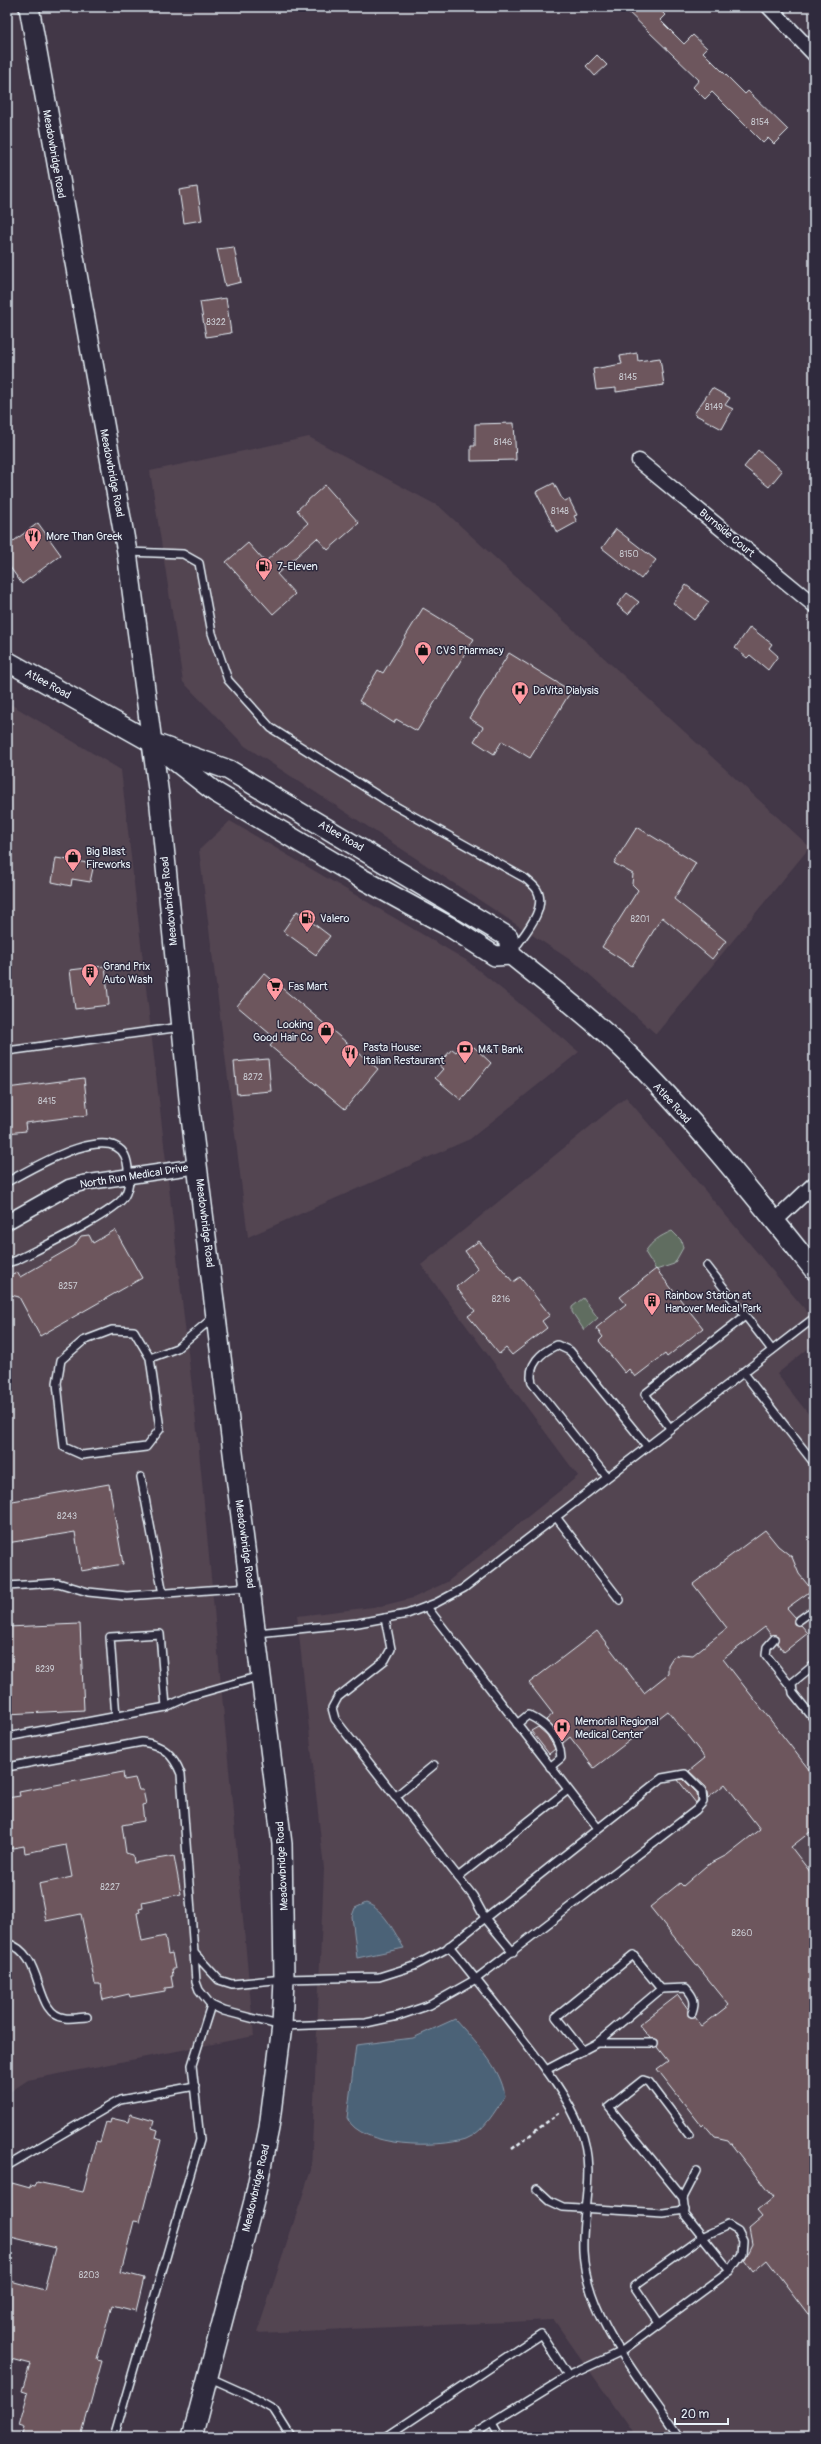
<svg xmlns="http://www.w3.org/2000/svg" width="821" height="2444" viewBox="0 0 821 2444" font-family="Pangolin,sans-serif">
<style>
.built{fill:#524451}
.green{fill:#616d61;stroke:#a4afac}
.water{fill:#4c6277;stroke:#8a9bab}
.building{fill:#6d565d;stroke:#e8f1f8}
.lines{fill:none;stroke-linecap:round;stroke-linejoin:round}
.service-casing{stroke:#e8f1f8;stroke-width:10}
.minor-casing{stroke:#e8f1f8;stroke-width:17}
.secondary-casing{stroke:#e8f1f8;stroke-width:22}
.path{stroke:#e8f1f8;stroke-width:2.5;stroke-dasharray:4 3;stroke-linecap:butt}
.service{stroke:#2f2a3d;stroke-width:7}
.minor{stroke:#2f2a3d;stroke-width:14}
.secondary{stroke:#2f2a3d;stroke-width:19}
.labels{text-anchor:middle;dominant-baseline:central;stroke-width:3;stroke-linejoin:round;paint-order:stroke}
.number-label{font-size:9px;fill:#c9cad1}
.street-label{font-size:11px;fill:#e8f1f8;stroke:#2f2a3d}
.poi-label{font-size:11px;fill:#e8f1f8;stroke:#2f2a3d;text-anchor:start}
</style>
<rect width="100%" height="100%" fill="#423747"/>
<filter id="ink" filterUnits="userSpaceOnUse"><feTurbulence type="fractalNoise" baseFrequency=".025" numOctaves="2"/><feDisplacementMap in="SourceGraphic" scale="8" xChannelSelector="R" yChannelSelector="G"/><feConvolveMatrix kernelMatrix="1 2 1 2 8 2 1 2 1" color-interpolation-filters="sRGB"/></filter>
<g filter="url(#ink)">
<g class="built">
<polygon points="309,437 440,507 810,847 656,1034 581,967 245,746 183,682 150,471"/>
<polygon points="7,702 121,770 198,1439 254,2036 28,2080 7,2094"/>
<polygon points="230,821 466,960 579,1052 470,1139 248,1237 199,850"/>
<polygon points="626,1097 814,1320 814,1344 777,1374 814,1421 814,2437 636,2437 554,2320 257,2333 311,2170 324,1869 297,1616 381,1606 413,1598 447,1582 578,1476 421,1265"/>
</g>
<g class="green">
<path d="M672,1231L681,1240L683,1248L674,1264L656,1270L645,1252C652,1241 660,1236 672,1231Z"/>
<polygon points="583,1298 598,1318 584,1330 572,1312 572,1307"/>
</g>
<g class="water">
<path d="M366,1903C385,1910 394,1932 404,1948L357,1958L352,1916L355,1908Z"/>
<path d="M455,2019C474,2041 501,2067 505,2096C495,2111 484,2132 466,2139C439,2148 361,2148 347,2118L356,2045L413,2038Z"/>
</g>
<g class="building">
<polygon points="623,7 657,7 665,15 660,20 684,44 693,35 707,48 703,52 745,94 748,91 788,130 774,144 768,138 763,143 712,92 705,99 693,87 699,80"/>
<polygon points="597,55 607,65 595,76 586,66"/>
<polygon points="197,187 202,220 184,223 179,190"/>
<polygon points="234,247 241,282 225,286 217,249"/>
<polygon points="226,298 231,333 206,337 200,302"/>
<polygon points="637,353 638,361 660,358 664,385 616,392 616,388 596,390 593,369 622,364 620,356"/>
<polygon points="712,388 730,398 725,405 733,409 722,429 694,414"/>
<polygon points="514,423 516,460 471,461 471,446 475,446 475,424"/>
<polygon points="758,450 782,471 769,487 744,467"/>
<polygon points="554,483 562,499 565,501 569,499 577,515 574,516 577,522 557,533 536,492"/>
<polygon points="325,485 359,523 328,550 317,538 277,574 295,594 273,614 226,562 248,543 265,562 308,523 297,510"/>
<polygon points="38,523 61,555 22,584 7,563 7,546"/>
<polygon points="616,529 656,560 641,579 602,548"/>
<polygon points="686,585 709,602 694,620 673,603"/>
<polygon points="627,593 639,602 628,614 617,605"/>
<polygon points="423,608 474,639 417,731 396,719 394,723 359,701 378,670 383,673"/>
<polygon points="750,627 772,644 769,648 778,656 768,670 750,655 747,658 735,648"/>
<polygon points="509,653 571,691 530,758 502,741 494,754 474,741 483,727 469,718"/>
<polygon points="637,827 696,863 674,899 726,941 712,959 662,917 632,966 602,947 638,890 632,884 633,874 614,863"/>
<polygon points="56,858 94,864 90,882 72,879 71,886 52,882"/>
<polygon points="297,911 330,936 316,955 283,931"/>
<polygon points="105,966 109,1005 75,1009 70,970"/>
<polygon points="264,973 378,1069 345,1109 270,1046 276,1039 237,1006"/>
<polygon points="464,1043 470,1048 474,1047 491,1063 461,1100 435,1078 443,1069 438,1065 452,1049 456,1052"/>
<polygon points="268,1059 271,1091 237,1094 234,1062"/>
<polygon points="84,1078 88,1115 25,1123 26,1131 7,1133 7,1088"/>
<polygon points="115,1230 142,1278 40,1336 19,1297 7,1294 7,1279 17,1272 20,1277 74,1246 81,1236 89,1235 93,1243"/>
<polygon points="479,1241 513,1282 520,1277 550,1315 542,1321 547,1328 512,1355 506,1348 499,1354 468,1316 475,1311 456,1287 478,1269 465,1251"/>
<polygon points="656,1269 703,1328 667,1357 665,1354 635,1377 629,1369 625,1373 599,1341 603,1337 596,1328 626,1304 620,1297"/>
<polygon points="109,1484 123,1564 81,1571 75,1532 7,1543 7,1502"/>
<polygon points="765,1530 778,1546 792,1557 799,1574 812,1590 787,1608 795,1617 794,1624 801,1625 808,1633 784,1652 777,1643 778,1636 771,1635 765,1627 723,1659 814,1776 814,1829 791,1847 814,1877 814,2322 767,2260 753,2272 744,2260 752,2244 749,2228 762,2217 757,2211 773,2198 728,2140 715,2137 703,2123 701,2125 657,2069 668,2061 657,2047 658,2040 650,2038 639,2025 678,1995 688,2009 688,2016 695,2017 702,2026 729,2005 650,1907 680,1883 683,1886 706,1866 727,1855 760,1829 725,1784 708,1798 706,1787 689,1771 705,1758 668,1711 594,1768 570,1737 563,1743 555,1729 546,1720 553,1714 529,1683 597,1631 644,1693 668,1674 668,1665 673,1657 681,1654 693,1655 727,1628 693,1584"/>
<polygon points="80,1624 84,1710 7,1714 7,1627"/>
<polygon points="538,1727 547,1735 553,1745 555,1749 549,1754 531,1731"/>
<polygon points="123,1772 124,1780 135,1778 139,1790 143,1790 146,1804 142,1805 144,1821 122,1825 126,1853 133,1855 134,1863 174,1856 181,1894 142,1902 143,1908 139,1909 140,1912 137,1913 142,1941 165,1936 168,1954 172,1953 175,1969 172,1969 173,1976 171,1976 173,1987 165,1988 165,1991 130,1997 129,1994 103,2000 100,1984 95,1984 81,1914 46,1921 39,1884 72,1877 66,1845 25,1853 24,1846 7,1849 7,1798 20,1796 19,1792"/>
<polygon points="683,1779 697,1793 698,1800 696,1803 678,1780"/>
<polygon points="130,2114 154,2121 152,2128 158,2130 156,2138 161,2140 140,2222 134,2221 121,2272 144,2278 136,2311 112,2305 97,2360 102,2361 81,2437 22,2437 25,2427 19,2425 28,2393 22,2391 30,2364 7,2358 7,2280 44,2290 55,2248 7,2236 7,2200 12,2183 30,2188 30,2186 35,2187 37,2182 83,2192 96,2141 100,2142 106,2122 110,2123 111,2118 128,2122"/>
</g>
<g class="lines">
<defs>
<g id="service">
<path d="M127,552L183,554L199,563L212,633L228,680L271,728L390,803L526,879C529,882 535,886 537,890C548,909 523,935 513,951"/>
<polyline points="7,1051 181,1027"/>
<path d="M7,1182C29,1170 117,1116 127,1162C129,1173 131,1186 124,1197C113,1214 38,1249 17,1260L7,1263"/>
<polyline points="707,1266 772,1350"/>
<polyline points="150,1358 160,1429 146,1447 82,1455 64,1447 57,1383 61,1360 83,1341 112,1330 134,1331 150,1358 177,1348 215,1316"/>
<polyline points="743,1372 814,1463"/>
<polyline points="670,1428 645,1394 745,1316"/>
<polyline points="141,1477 163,1594"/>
<path d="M607,1477L532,1383C527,1365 541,1352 557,1345L570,1351L647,1446"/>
<polyline points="556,1517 620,1600"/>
<polyline points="7,1586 58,1583 88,1592 127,1596 249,1587"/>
<polyline points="427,1607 598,1828"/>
<polyline points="385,1618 391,1649 385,1660 338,1697 332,1708 335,1719 473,1896 485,1918 513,1952"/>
<polyline points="798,1621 809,1613 814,1616"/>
<polyline points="257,1633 358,1623 407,1614 436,1603 464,1588 814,1318"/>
<polyline points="774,1639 767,1647 766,1655 792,1688"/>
<polyline points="814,1665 792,1683 793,1693 814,1719"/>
<polyline points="116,1717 110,1637 160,1634 166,1707"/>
<path d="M517,1724L528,1715C547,1724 560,1737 561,1758L550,1767"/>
<polyline points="7,1737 166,1707 190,1696 260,1676"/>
<path d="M7,1767L142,1742C163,1745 173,1754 181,1774L194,1953"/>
<polygon points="685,1774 702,1791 703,1802 696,1810 476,1979 430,2005 398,2016 366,2023 282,2026 224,2011 211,2005 199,1990 196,1982 194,1953 219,1980 232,1984 284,1979 379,1977 414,1966 446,1949 662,1778"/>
<polyline points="395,1797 434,1765"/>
<polyline points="458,1877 568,1790"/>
<path d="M7,1943C46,1954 32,2014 65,2018C72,2019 80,2017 87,2017"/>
<path d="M449,1946C473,1975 496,2005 519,2034C541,2063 566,2093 580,2128C597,2171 581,2208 583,2251C586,2319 643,2382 679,2437"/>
<path d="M661,1989L686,1988C694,1997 696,2002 692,2013"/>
<polyline points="597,2043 654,2043"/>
<polyline points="546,2070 597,2043 661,1989 633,1955 556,2017 583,2051"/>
<polyline points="689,2135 649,2082 643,2080 609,2107 683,2198 697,2171"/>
<polyline points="7,2166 120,2100 195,2086"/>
<polyline points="537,2189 550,2201 563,2207 663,2213 685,2210"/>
<polyline points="683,2198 685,2215 730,2271"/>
<polyline points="208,2377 248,2395 274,2410 291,2437"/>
<polyline points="492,2423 500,2437"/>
<polyline points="114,2437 200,2140 192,2065 211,2005"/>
<polyline points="386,2437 541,2334 568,2376"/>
<polyline points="469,2437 568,2376 622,2351 730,2271 742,2254 743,2241 738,2231 728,2225 702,2237 634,2286 659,2323"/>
</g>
<g id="minor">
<polyline points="769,7 814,54"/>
<polyline points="639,461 814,605"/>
<polyline points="775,1221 814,1184"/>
<polyline points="7,1222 69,1187 83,1183 198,1166"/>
</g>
<g id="secondary">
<polyline points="29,7 127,552 159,796 190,1109 282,1844 284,1979 282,2026 269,2128 254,2201 192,2437"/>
<polyline points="7,661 151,742 215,792 357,876 450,927 495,956 511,955"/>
<path d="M151,742L229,770L508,937L511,955C549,986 589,1016 624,1050C693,1118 754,1195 814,1270"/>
</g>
</defs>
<use href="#service" class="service-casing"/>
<use href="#minor" class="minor-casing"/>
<use href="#secondary" class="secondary-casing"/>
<polyline class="path" points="512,2149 560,2112"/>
<use href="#service" class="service"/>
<use href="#minor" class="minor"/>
<use href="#secondary" class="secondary"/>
</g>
</g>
<defs>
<symbol id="restaurant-pin" viewBox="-11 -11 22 30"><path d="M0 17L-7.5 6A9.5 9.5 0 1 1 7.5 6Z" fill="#ff9aa2" stroke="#2f2a3d"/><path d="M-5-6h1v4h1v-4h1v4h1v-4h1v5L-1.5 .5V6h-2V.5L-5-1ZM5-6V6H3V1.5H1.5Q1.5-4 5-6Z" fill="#111"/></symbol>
<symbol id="fuel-pin" viewBox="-11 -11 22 30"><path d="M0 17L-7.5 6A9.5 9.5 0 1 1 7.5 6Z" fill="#ff9aa2" stroke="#2f2a3d"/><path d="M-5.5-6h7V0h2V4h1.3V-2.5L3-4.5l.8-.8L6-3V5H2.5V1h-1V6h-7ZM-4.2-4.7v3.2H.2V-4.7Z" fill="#111"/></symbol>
<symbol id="shop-pin" viewBox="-11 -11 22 30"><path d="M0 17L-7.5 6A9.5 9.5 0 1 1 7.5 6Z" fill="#ff9aa2" stroke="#2f2a3d"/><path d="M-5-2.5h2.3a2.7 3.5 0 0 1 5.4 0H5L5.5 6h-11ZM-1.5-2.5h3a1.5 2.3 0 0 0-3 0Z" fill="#111"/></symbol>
<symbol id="hospital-pin" viewBox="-11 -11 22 30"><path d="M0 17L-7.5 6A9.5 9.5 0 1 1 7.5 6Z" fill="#ff9aa2" stroke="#2f2a3d"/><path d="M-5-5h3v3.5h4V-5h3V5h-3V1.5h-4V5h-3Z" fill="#111"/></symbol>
<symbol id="building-pin" viewBox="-11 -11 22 30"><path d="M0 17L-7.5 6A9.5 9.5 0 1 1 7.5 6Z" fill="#ff9aa2" stroke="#2f2a3d"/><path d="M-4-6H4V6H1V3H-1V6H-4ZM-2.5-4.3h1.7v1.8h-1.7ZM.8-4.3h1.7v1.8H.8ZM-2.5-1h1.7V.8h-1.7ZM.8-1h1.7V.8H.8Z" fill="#111"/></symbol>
<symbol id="supermarket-pin" viewBox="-11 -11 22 30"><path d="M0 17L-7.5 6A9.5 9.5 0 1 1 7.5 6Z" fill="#ff9aa2" stroke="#2f2a3d"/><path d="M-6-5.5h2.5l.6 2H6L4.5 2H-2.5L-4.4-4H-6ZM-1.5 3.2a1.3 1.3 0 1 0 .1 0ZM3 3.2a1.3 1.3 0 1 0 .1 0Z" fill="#111"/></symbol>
<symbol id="bank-pin" viewBox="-11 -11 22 30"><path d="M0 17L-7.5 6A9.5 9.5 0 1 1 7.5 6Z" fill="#ff9aa2" stroke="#2f2a3d"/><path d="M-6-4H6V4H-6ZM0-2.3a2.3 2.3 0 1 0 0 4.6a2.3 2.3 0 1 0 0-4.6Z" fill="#111"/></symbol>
</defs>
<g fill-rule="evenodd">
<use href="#restaurant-pin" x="23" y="526" width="20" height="27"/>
<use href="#fuel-pin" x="254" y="556" width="20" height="27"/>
<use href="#shop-pin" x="413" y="640" width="20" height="27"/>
<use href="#hospital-pin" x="510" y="680" width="20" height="27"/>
<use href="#shop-pin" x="63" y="847" width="20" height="27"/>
<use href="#fuel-pin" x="297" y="908" width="20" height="27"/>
<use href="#building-pin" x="80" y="962" width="20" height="27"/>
<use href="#supermarket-pin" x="265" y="976" width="20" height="27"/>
<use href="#shop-pin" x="316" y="1020" width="20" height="27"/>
<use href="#bank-pin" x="455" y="1039" width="20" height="27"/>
<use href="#restaurant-pin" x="340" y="1043" width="20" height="27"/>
<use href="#building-pin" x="642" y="1291" width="20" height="27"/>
<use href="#hospital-pin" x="552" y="1717" width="20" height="27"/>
</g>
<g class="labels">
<g class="number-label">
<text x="760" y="122">8154</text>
<text x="216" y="322">8322</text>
<text x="628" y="377">8145</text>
<text x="714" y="407">8149</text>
<text x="503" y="442">8146</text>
<text x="560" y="511">8148</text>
<text x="629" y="554">8150</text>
<text x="640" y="919">8201</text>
<text x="253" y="1077">8272</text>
<text x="47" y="1101">8415</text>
<text x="68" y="1286">8257</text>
<text x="501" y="1299">8216</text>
<text x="67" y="1516">8243</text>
<text x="45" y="1669">8239</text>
<text x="110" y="1887">8227</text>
<text x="742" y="1933">8260</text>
<text x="89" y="2275">8203</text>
</g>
<g class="street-label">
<text transform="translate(54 154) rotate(80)">Meadowbridge Road</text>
<text transform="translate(112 473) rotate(79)">Meadowbridge Road</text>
<text transform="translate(727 533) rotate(40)">Burnside Court</text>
<text transform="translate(48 684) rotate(29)">Atlee Road</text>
<text transform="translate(341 836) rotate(30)">Atlee Road</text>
<text transform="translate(169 901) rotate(-96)">Meadowbridge Road</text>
<text transform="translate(672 1103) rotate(48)">Atlee Road</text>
<text transform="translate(134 1176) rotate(-9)">North Run Medical Drive</text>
<text transform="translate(205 1223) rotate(83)">Meadowbridge Road</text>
<text transform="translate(245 1544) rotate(82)">Meadowbridge Road</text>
<text transform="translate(282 1866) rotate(-93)">Meadowbridge Road</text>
<text transform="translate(256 2188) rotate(-77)">Meadowbridge Road</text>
</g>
<g class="poi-label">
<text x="46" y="536">More Than Greek</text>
<text x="277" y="566">7-Eleven</text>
<text x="436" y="650">CVS Pharmacy</text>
<text x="533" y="690">DaVita Dialysis</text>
<text x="86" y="851">Big Blast<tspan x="86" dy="13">Fireworks</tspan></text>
<text x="320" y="918">Valero</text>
<text x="103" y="966">Grand Prix<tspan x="103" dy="13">Auto Wash</tspan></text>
<text x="288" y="986">Fas Mart</text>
<text x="313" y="1024" text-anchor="end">Looking<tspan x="313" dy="13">Good Hair Co</tspan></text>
<text x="363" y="1047">Pasta House:<tspan x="363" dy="13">Italian Restaurant</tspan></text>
<text x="478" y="1049">M&amp;T Bank</text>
<text x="665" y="1295">Rainbow Station at<tspan x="665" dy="13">Hanover Medical Park</tspan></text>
<text x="575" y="1721">Memorial Regional<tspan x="575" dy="13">Medical Center</tspan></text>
</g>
</g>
<rect width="821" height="2444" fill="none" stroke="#2f2a3d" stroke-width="24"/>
<rect x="12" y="12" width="797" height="2420" fill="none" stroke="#e8f1f8" stroke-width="1.5" filter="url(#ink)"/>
<path d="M675 2418v6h53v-6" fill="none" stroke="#e8f1f8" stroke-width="2"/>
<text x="681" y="2418" font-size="12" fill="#e8f1f8" stroke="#2f2a3d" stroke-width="3" paint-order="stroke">20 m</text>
</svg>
